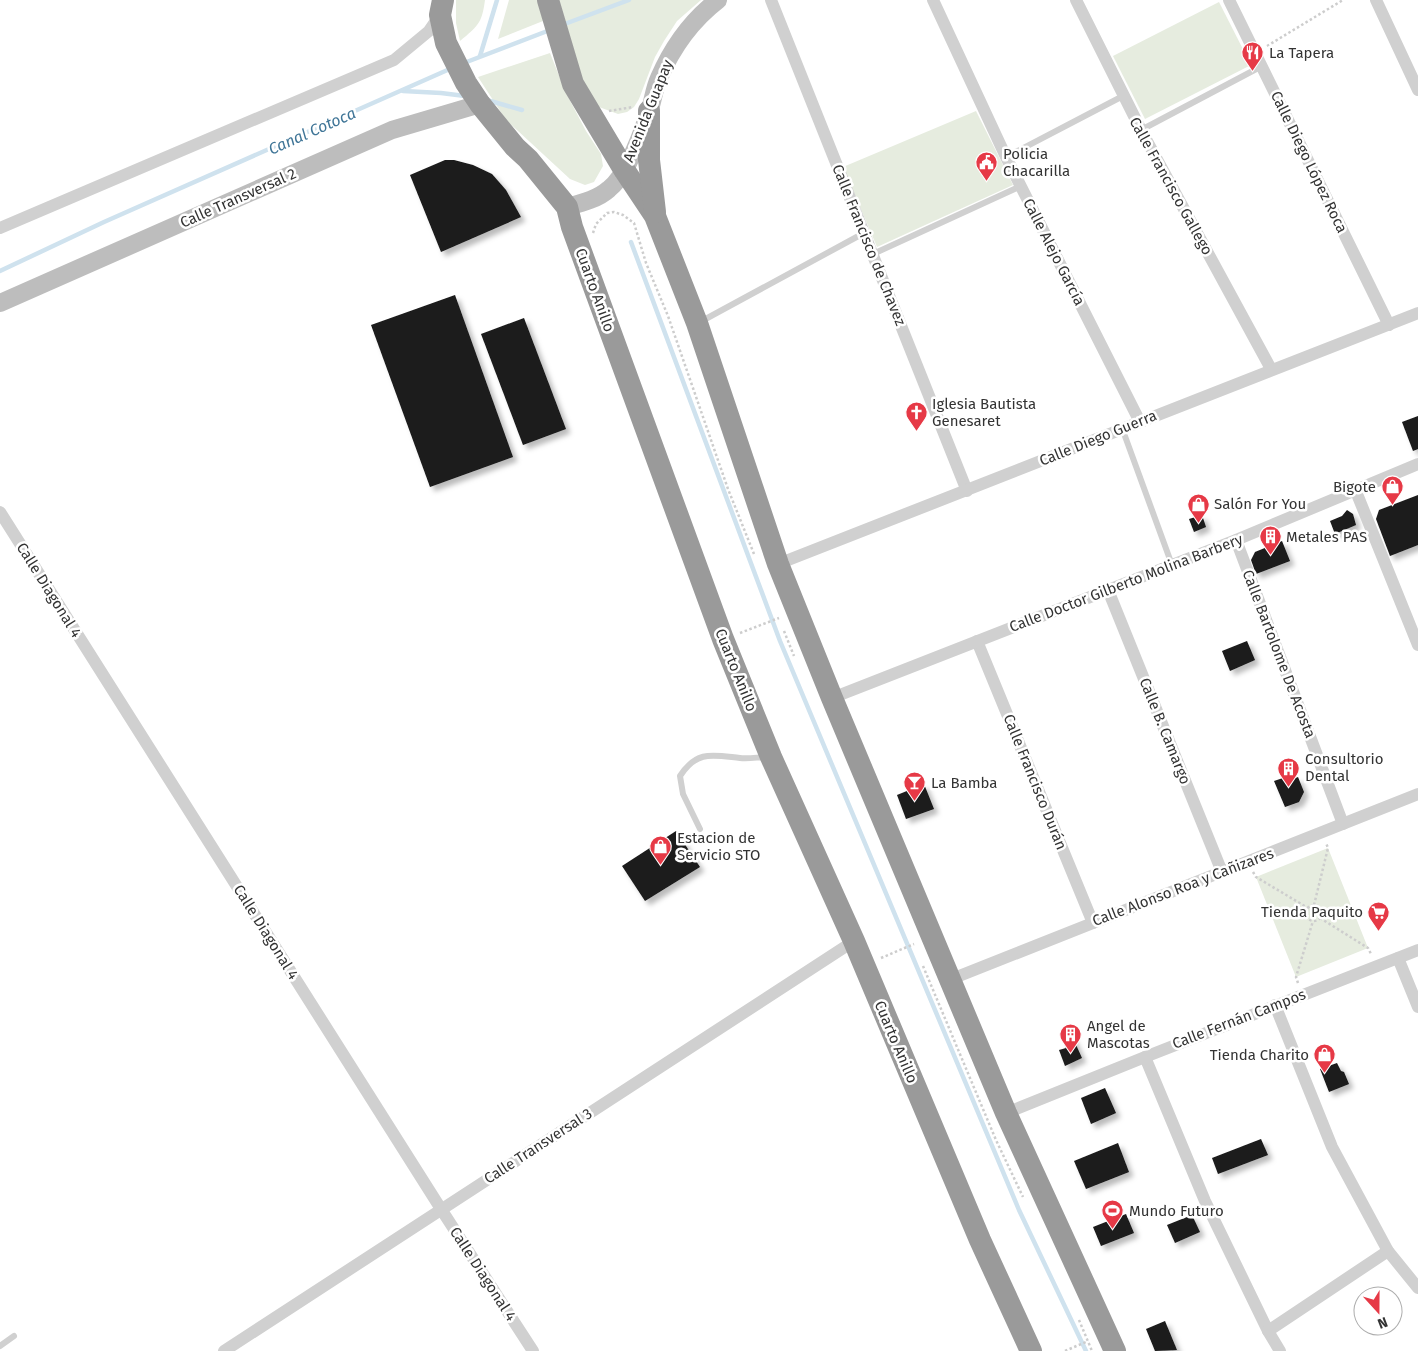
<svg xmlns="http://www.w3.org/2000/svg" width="1418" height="1351" viewBox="0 0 1418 1351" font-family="'Fira Sans',sans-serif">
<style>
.green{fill:#e6ecdf}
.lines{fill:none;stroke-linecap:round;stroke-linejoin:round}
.stream{stroke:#cfe2ee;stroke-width:4.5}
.building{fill:#1a1a1a;filter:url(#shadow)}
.path{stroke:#cdcdcd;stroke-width:2.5;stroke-dasharray:2.5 2.5;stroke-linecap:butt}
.lane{stroke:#d0d0d0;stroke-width:6}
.street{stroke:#d0d0d0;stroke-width:12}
.secondary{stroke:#bdbdbd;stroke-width:18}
.highway{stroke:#9a9a9a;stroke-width:22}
.labels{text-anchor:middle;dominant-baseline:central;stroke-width:5;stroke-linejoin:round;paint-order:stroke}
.poi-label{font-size:15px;fill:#333;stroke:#fff;text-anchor:start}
.street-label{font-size:15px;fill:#333;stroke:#fff}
.water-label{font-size:16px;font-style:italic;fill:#3f7597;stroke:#fff}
</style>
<defs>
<filter id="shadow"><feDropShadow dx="4.5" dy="4.5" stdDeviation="2.5" flood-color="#0004"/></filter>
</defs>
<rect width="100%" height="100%" fill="#fff"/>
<g class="green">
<path d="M456,0H485C482,23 478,26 460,41L456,23Z"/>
<polygon points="509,0 538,0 543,21 498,39"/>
<polygon points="559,0 701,0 677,21 664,41 655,57 639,99 634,107 627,112 618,114 599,107 585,88"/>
<polygon points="1219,2 1251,65 1145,119 1113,56"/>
<polygon points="550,53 566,93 586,131 601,154 603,166 594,182 585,185 570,179 506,120 478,77"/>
<polygon points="976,111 1013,185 877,247 843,167"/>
<polygon points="1328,848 1368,948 1296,977 1256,877"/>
</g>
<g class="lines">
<g class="stream">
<polyline points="562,25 629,0"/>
<polyline points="480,56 497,0"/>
<polyline points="464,63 550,30"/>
<polyline points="403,91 441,93 465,96"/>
<polyline points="487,100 522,110"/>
<polyline points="631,242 780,641 1019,1210 1086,1351"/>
<polyline points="0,271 104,222 452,68"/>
</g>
</g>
<g class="building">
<polygon points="445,160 454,160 473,165 492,174 506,190 521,217 441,252 410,175"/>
<polygon points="455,295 513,457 430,487 371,325"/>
<polygon points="524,318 566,429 523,445 481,334"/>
<polygon points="1418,416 1418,449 1413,451 1402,422"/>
<polygon points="1418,495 1418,545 1390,556 1376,519 1379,510"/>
<polygon points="1347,510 1353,514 1356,525 1335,534 1330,521 1342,516"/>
<polygon points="1202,515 1206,527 1194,532 1189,519"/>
<polygon points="1282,541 1290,561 1256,574 1251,560 1255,552"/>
<polygon points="1247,641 1255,660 1230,671 1222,651"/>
<polygon points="1286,777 1288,781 1298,777 1304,792 1299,802 1285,807 1274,781"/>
<polygon points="924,784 934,809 906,819 897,795"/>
<polygon points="676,831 700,867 645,901 622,866"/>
<polygon points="1072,1036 1082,1058 1065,1066 1059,1050 1066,1048 1063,1041"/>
<polygon points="1337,1063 1341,1071 1344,1072 1349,1084 1329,1092 1320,1069"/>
<polygon points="1105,1088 1116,1113 1091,1124 1081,1098"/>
<polygon points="1261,1139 1268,1155 1218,1174 1212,1158"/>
<polygon points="1118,1143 1129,1172 1086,1189 1074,1161"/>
<polygon points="1126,1214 1134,1233 1101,1246 1093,1227"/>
<polygon points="1192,1215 1200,1232 1175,1243 1167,1225"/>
<polygon points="1165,1321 1177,1350 1155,1351 1146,1329"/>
</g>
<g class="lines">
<g class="path">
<polyline points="1267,46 1343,0"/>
<polyline points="609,111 633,107"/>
<polyline points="593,233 596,224 607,213 614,212 623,215 634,223 646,263 668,316 728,489 754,554"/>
<polyline points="784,631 794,656"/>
<polyline points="740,633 779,618"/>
<polyline points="1253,872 1256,877 1308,908"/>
<polyline points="1314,905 1328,848 1326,843"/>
<circle cx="1314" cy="913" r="8"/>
<polyline points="1320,918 1368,948 1371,954"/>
<polyline points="881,958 914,944"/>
<polyline points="923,966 996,1140 1023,1197"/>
<polyline points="1298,983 1296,977 1313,921"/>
<polyline points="1079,1320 1092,1351"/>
<polyline points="1065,1351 1088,1341"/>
</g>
<g class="lane">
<polyline points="1141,130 1262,66"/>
<polyline points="1006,157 1123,96"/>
<polyline points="873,254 1021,186"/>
<polyline points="700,322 864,233"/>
<polyline points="1122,428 1172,565"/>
<path d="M700,829L683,794L680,776C697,750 712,755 740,758C749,759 759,757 768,757"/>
<polyline points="0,1346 14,1336"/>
</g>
<g class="street">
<polyline points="771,0 967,491"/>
<polyline points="933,0 1006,157 1140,422"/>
<polyline points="1076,0 1141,130 1271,369"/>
<polyline points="1229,0 1389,325"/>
<polyline points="1376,0 1418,90"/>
<polyline points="0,228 394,60 429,31 440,15"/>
<polyline points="1355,489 1418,645"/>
<polyline points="0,512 441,1209 533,1351"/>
<polyline points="1236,540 1343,824"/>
<polyline points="778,564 1418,313"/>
<polyline points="1108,590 1222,872"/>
<polyline points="977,641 1093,923"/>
<polyline points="832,698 1236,540 1418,464"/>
<polyline points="1398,958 1418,1007"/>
<polyline points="949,980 1418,794"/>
<polyline points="1275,1005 1332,1147 1388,1251 1418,1288"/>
<polyline points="1145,1057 1205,1201 1268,1331 1280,1351"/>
<polyline points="1006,1113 1145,1057 1418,950"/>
<polyline points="1268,1331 1388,1251"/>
<polyline points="224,1351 854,941"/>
</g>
<g class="secondary">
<path d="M567,207C582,203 598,199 609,189C627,175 642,133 649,112C653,101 654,89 659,78C672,48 692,20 718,0"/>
<polyline points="0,303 392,130 480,104"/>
</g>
<g class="highway">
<polyline points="443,0 440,15 446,43 466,83 480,104 515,147 528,159 567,207 572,227 723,639 771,757 854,941 980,1240 1031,1351"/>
<polyline points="548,0 573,84 625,171 655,216 697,323 778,564 832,698 1006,1113 1115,1351"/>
<polyline points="649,111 649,160 655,212"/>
</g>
</g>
<defs>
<symbol id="restaurant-pin" viewBox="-11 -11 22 30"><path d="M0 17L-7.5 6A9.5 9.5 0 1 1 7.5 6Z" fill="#e63946" stroke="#fff"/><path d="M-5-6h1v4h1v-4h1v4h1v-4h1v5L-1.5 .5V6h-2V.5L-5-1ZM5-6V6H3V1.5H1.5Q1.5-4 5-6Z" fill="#fff"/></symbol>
<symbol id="civic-pin" viewBox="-11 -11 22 30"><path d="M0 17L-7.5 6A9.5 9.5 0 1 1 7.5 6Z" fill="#e63946" stroke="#fff"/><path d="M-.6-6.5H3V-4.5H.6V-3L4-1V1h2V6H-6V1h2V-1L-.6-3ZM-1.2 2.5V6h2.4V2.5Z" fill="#fff"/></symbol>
<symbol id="church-pin" viewBox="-11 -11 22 30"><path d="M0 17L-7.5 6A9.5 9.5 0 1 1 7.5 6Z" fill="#e63946" stroke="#fff"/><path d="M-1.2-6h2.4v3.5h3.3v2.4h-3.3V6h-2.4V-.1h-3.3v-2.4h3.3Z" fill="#fff"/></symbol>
<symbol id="shop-pin" viewBox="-11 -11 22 30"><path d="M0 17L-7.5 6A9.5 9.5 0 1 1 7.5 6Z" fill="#e63946" stroke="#fff"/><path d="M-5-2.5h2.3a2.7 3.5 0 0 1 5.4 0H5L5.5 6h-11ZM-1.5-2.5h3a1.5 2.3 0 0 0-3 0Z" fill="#fff"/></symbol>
<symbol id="building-pin" viewBox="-11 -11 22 30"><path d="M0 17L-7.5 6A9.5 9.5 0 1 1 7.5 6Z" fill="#e63946" stroke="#fff"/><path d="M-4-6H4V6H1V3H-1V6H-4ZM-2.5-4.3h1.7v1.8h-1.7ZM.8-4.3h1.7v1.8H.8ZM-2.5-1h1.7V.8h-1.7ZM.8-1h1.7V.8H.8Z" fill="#fff"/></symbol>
<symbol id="bar-pin" viewBox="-11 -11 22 30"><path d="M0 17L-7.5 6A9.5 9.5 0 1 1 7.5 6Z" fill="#e63946" stroke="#fff"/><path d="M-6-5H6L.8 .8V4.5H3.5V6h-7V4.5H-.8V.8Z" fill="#fff"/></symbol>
<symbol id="supermarket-pin" viewBox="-11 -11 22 30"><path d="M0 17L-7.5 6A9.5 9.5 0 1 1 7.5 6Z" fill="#e63946" stroke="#fff"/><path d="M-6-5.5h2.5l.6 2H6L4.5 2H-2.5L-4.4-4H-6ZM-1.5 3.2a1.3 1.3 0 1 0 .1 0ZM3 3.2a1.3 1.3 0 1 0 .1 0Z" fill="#fff"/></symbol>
<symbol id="stadium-pin" viewBox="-11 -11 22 30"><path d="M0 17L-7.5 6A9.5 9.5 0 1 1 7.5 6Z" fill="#e63946" stroke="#fff"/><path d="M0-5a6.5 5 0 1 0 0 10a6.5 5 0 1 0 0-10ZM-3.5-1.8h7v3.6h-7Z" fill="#fff"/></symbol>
</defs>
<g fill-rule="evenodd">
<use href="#restaurant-pin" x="1240" y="40" width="25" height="34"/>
<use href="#civic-pin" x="974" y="150" width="25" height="34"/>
<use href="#church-pin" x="904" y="400" width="25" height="34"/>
<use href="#shop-pin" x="1380" y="474" width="25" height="34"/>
<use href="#shop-pin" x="1186" y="492" width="25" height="34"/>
<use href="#building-pin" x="1258" y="524" width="25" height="34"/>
<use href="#building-pin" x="1276" y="756" width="25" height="34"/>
<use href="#bar-pin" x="902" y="770" width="25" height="34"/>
<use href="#shop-pin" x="648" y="834" width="25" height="34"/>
<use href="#supermarket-pin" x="1366" y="900" width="25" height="34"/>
<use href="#building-pin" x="1058" y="1022" width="25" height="34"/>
<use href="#shop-pin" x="1312" y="1042" width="25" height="34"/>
<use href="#stadium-pin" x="1100" y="1198" width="25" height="34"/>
</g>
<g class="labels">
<g class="poi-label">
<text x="1269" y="53">La Tapera</text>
<text x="1003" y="154">Policia<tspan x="1003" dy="17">Chacarilla</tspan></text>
<text x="932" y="404">Iglesia Bautista<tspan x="932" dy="17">Genesaret</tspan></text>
<text x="1376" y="487" text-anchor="end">Bigote</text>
<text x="1214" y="504">Salón For You</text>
<text x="1286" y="537">Metales PAS</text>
<text x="1305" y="759">Consultorio<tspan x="1305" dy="17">Dental</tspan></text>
<text x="931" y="783">La Bamba</text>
<text x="677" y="838">Estacion de<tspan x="677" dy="17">Servicio STO</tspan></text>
<text x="1363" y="912" text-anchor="end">Tienda Paquito</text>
<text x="1087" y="1026">Angel de<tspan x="1087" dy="17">Mascotas</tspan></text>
<text x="1309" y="1055" text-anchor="end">Tienda Charito</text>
<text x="1129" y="1211">Mundo Futuro</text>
</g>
<g class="street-label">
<text transform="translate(648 111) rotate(-68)">Avenida Guapay</text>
<text transform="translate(1309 162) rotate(64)">Calle Diego López Roca</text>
<text transform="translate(1171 186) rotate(61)">Calle Francisco Gallego</text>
<text transform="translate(238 198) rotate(-24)">Calle Transversal 2</text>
<text transform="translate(869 245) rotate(68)">Calle Francisco de Chavez</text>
<text transform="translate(1054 252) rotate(63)">Calle Alejo García</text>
<text transform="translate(595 290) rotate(70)">Cuarto Anillo</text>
<text transform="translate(1098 438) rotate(-22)">Calle Diego Guerra</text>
<text transform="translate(1126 583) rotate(-21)">Calle Doctor Gilberto Molina Barbery</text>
<text transform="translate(49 590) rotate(58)">Calle Diagonal 4</text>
<text transform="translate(1279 654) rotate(69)">Calle Bartolome De Acosta</text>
<text transform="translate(736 670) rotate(68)">Cuarto Anillo</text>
<text transform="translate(1165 731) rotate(68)">Calle B. Camargo</text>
<text transform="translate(1035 782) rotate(68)">Calle Francisco Durán</text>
<text transform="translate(1183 887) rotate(-21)">Calle Alonso Roa y Cañizares</text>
<text transform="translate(266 932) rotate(58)">Calle Diagonal 4</text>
<text transform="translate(1239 1019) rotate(-21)">Calle Fernán Campos</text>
<text transform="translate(896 1042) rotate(67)">Cuarto Anillo</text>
<text transform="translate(538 1146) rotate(-33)">Calle Transversal 3</text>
<text transform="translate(483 1274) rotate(57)">Calle Diagonal 4</text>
</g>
<g class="water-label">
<text transform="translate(312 131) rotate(-24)">Canal Cotoca</text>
</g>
</g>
<g transform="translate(1378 1311) rotate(159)"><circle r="24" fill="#ffffff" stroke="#adadad"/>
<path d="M0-4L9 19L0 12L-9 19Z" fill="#e63946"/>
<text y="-8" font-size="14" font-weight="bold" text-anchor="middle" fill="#333333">N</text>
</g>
</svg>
